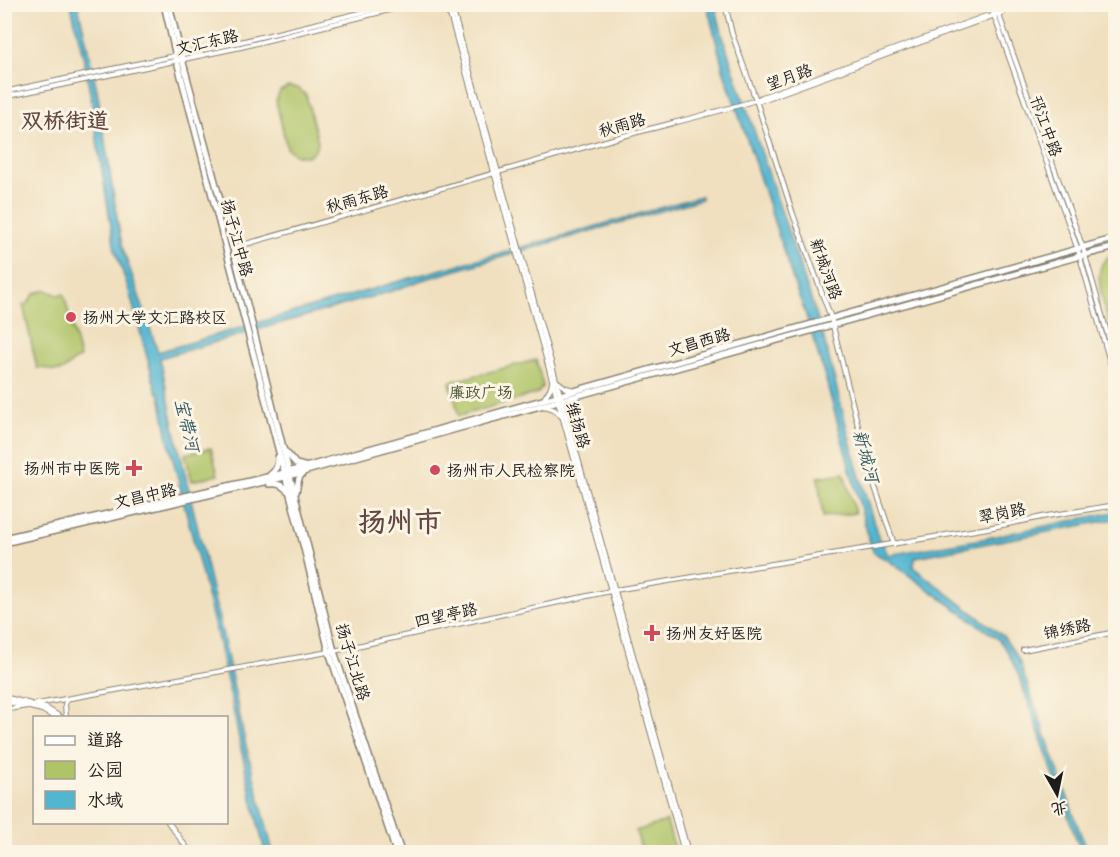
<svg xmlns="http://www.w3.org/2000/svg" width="1120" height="857" viewBox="0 0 1120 857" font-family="Sriracha,'LXGW WenKai TC',sans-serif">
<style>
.green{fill:#afc468;stroke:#667042;stroke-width:1.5}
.water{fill:#52b6d1;stroke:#376976;stroke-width:1.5}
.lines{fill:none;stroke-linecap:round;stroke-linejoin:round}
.tertiary-casing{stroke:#867e6e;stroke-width:6}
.secondary-casing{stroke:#867e6e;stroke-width:6}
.primary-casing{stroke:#867e6e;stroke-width:8}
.tertiary{stroke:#fff;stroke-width:4}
.secondary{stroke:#fff;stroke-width:4}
.primary{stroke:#fff;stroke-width:5}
.poi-dot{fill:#d1495b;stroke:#fcf5e5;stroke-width:2}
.labels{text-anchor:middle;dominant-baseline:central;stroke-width:6;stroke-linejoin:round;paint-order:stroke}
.street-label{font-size:16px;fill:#1c1c1c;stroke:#fcf5e5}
.poi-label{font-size:16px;fill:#1c1c1c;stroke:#fcf5e5;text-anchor:start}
.park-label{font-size:16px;fill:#4f5737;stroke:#fcf5e5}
.water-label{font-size:18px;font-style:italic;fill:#325a64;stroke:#fcf5e5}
.district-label{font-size:22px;font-weight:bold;fill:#634743;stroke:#fcf5e5}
.town-label{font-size:28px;font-weight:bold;fill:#634743;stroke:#fcf5e5}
</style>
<rect width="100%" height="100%" fill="#fcf5e5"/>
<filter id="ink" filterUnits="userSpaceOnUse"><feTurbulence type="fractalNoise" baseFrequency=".0167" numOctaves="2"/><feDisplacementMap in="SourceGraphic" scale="12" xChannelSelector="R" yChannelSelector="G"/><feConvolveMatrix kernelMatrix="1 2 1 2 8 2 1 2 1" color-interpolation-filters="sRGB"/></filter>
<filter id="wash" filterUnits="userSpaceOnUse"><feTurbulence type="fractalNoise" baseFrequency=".008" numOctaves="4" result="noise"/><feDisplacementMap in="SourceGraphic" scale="24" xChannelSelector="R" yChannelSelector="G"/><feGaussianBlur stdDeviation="1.35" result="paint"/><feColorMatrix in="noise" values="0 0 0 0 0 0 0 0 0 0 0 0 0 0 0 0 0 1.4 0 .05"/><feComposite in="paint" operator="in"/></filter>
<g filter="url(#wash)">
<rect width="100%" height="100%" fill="#f0e0c0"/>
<g class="green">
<polygon points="288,87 298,88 306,95 318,142 315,151 309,155 306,156 296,155 287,148 276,101 280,91"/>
<path d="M1115,254L1116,344H1115C1110,326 1096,287 1100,270C1102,261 1108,256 1115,254Z"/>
<path d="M46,290L58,295L64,294L80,358C71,360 71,366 63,370C54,374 46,366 37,368L23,305L27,304L35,293Z"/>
<polygon points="536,360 543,386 538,393 459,416 450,382"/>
<polygon points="211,448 218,475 192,481 185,454"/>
<polygon points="844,473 855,513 823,517 818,477"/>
<polygon points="667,821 675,852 642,852 636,831"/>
</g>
<g class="water">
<path d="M71,5H78L97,90L119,230L123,249L158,352L417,276L566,235L701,196L702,199L422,280L392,291L160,358L175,431L224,641L245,742L273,852H265C252,801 241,750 231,698C227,679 222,662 219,643L168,439L160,395L156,390L128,287L115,250L97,141L95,121L85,64Z"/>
<polygon points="707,5 715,5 723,37 729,56 823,335 856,464 879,540 881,540 888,555 982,539 1115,512 1115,519 916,557 913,567 1003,636 1018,658 1087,852 1081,852 1019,676 1006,649 998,639 886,559 874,553 870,543 826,380 806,315 795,286 749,145 724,72"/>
</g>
</g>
<g filter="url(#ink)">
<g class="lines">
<defs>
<g id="tertiary">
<polyline points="725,4 732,34 756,100 793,214 831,318 868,466 894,544"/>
<polyline points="756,100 762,97 986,16"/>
<path d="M232,248C363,211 493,174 623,136C667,124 712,114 756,100H762L1025,4"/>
<polyline points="1023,650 1116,632"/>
<polyline points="4,697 31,704"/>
<polyline points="4,701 42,710 56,718"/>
<polyline points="38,706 46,708 62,718"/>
<polyline points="4,710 334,651 615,590 988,528 1047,516 1116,505"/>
<polyline points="66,718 65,704 67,700"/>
<polyline points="168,822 190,852"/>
</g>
<g id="secondary">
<polyline points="438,4 448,14"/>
<polyline points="447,4 684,852"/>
<polyline points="451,4 688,852"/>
<polyline points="990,4 1078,250 1116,383"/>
<polyline points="995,4 1083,248 1116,364"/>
<polyline points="454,14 456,4"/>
<polyline points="4,92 240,42 397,4"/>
<polyline points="4,97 241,47 413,4"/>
<polyline points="558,382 566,388 575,390"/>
<polyline points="543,400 550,389 553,380"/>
<path d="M542,406C551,407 556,409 561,416"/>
<polyline points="568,415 571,402 577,396"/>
</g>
<g id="primary">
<polyline points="164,4 177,61 304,548 329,652 396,852"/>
<polyline points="169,4 181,55 233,248 334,651 401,852"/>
<polyline points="286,452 296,464 304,466"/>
<path d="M270,475C276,470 278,466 278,457"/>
<path d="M269,484C278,483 282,485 288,491"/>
<polyline points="296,492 299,478 303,473"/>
<polyline points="4,538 284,473 1116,238"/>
<polyline points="4,543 285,477 460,428 562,400 1080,256 1116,247"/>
</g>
</defs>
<use href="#tertiary" class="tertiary-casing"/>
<use href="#secondary" class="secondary-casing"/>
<use href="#primary" class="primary-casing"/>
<use href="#tertiary" class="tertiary"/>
<use href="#secondary" class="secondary"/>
<use href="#primary" class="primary"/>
</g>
</g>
<g class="poi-dot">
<circle cx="71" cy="317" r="6"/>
<path d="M131 459h6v6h6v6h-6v6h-6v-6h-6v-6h6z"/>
<circle cx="435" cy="470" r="6"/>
<path d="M649 624h6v6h6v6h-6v6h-6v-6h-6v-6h6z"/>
</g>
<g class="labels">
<g class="street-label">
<text transform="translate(207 42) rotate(-13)">文汇东路</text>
<text transform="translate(789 77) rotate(-20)">望月路</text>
<text transform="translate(622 125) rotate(-16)">秋雨路</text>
<text transform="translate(1046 126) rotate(70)">邗江中路</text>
<text transform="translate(357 199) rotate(-16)">秋雨东路</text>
<text transform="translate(237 238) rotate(75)">扬子江中路</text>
<text transform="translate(826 269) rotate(70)">新城河路</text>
<text transform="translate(699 342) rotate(-16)">文昌西路</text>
<text transform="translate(578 425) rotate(74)">维扬路</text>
<text transform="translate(145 496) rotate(-13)">文昌中路</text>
<text transform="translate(1002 513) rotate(-11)">翠岗路</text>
<text transform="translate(446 615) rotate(-12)">四望亭路</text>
<text transform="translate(1067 629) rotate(-11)">锦绣路</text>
<text transform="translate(353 662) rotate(73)">扬子江北路</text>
</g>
<g class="poi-label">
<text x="83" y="317">扬州大学文汇路校区</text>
<text x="120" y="468" text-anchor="end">扬州市中医院</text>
<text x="447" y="470">扬州市人民检察院</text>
<text x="666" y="633">扬州友好医院</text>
</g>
<g class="park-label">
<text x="481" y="392">廉政广场</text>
</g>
<g class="water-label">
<text transform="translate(187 425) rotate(77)">宝带河</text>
<text transform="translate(866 456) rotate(75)">新城河</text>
</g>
<g class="district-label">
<text x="65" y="120">双桥街道</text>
</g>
<g class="town-label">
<text x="400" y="521">扬州市</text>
</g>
</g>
<rect width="1120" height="857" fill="none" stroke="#fcf5e5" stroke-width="24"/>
<rect x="33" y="716" width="195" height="108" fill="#fcf5e5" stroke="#a29e95" stroke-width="1.5"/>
<rect x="45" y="736" width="30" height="9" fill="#ffffff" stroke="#a29e95" stroke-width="1.5"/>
<text x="87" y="746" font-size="18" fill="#1c1c1c">道路</text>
<rect x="45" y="761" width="30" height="18" fill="#afc468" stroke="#a29e95" stroke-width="1.5"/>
<text x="87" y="776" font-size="18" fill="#1c1c1c">公园</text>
<rect x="45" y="791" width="30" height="18" fill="#52b6d1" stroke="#a29e95" stroke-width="1.5"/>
<text x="87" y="806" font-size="18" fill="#1c1c1c">水域</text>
<g transform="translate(1057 794) rotate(171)" stroke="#fcf5e5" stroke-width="4.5" paint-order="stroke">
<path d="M0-4.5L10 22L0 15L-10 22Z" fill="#1c1c1c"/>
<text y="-9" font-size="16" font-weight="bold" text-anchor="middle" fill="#1c1c1c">北</text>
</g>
</svg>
